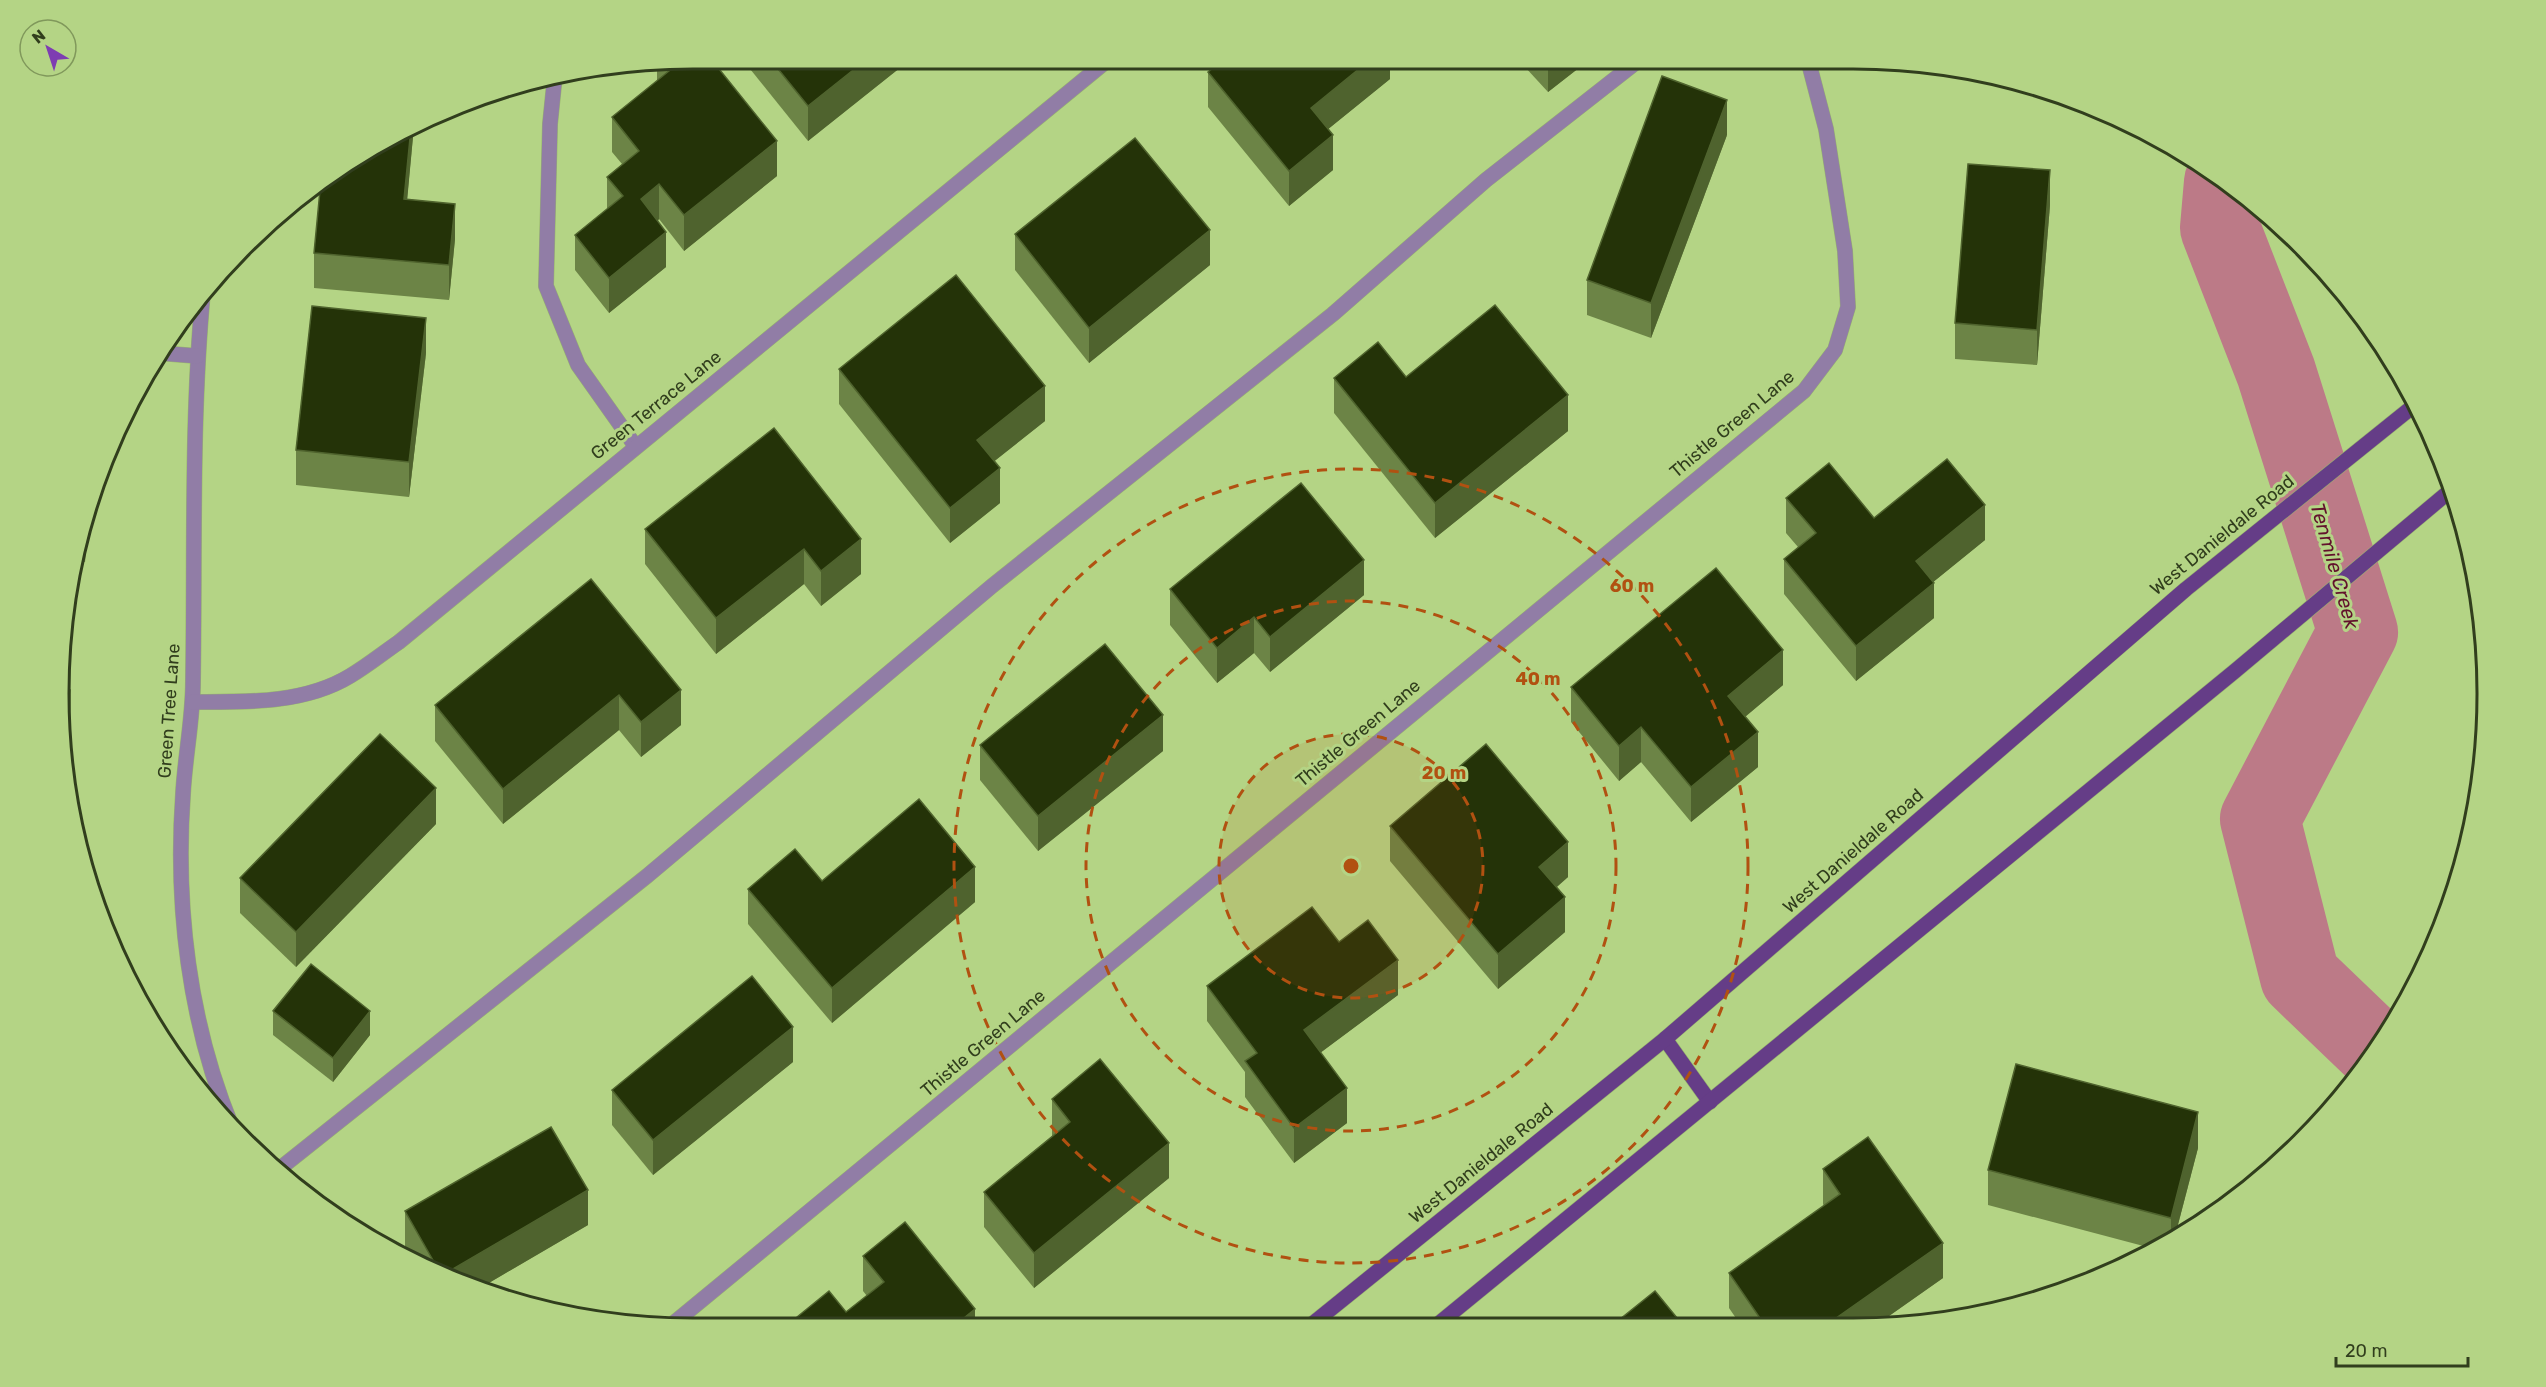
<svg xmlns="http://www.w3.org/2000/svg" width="2546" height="1387" viewBox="0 0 2546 1387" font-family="Rubik,sans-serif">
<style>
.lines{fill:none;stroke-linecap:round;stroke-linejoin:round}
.river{stroke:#bc7a87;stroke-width:80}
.minor-casing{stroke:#97b36e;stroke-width:16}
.major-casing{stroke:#97b36e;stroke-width:16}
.minor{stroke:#917da6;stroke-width:15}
.major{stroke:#653d87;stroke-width:15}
.wall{fill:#6c8446}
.shaded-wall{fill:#4f632e}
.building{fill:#243308;stroke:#4f632e;stroke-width:1.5}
.ring{fill:none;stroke:#b15111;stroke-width:3;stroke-dasharray:10 8}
.labels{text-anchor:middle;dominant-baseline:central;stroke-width:6;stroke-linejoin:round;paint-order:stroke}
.street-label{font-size:18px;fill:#313e1d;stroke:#b4d485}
.water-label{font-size:20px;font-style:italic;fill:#62112c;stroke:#b4d485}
.rim{fill:none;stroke:#313e1d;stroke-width:3}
.centre{fill:#b15111;stroke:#b4d485;stroke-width:3}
.ring-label{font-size:18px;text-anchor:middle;font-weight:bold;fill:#b15111;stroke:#b4d485;stroke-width:6;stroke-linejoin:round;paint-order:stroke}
</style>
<rect width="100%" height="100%" fill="#b4d485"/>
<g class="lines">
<polyline class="river" points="2224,182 2220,228 2276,372 2358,632 2260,819 2300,977 2375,1049"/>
<defs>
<g id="minor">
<polyline points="555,75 550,124 546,286 578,365 636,447"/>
<path d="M203,292C191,421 195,551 193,681C193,719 185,756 183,794C175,906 189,1023 232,1127"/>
<polyline points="159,353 197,356"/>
<path d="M193,702C245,702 304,704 350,676C367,666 383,653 399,642L1109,59"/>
<polyline points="278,1170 647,876 992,586 1333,314 1486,180 1639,60"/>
<polyline points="669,1327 1804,391 1835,350 1848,307 1845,251 1826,129 1808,60"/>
</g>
<g id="major">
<polyline points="1665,1039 1710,1102"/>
<polyline points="1311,1325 1665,1039 2186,589 2416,404"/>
<polyline points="1437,1325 2235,671 2451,490"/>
</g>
</defs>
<use href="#minor" class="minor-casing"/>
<use href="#major" class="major-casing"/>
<use href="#minor" class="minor"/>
<use href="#major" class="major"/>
</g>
<g class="wall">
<polygon points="693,58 777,176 684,251 659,219 658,221 666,267 609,313 575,270 575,235 607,209 607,177 622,164 612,152 612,117 657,82 657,62"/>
<polygon points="742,59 911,59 808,141"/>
<polygon points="1390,59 1390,79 1328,129 1333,170 1289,206 1208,107 1208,72"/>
<polygon points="1525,59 1589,60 1548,92 1525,67"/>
<polygon points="414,126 407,199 455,239 449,300 314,288 314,253 376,143"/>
<polygon points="1727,135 1651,338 1587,315 1587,280"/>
<polygon points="2050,205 2037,365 1955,359 1955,323"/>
<polygon points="1015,234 1210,265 1089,363 1015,270"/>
<polygon points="426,353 409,497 296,485 296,450"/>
<polygon points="839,369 1045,421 994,461 1000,503 950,543 839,404"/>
<polygon points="1406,377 1568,431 1435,538 1334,413 1334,378"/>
<polygon points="774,428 861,574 821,606 804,584 716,654 645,564 645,529"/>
<polygon points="1786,498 1874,518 1985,540 1933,582 1934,618 1856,681 1784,594 1784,559 1798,547 1786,533"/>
<polygon points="88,506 85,562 75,561 80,529"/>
<polygon points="1170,589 1364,595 1270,672 1254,653 1217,683 1170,625"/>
<polygon points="1783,685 1745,717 1758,767 1691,822 1641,762 1619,781 1571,722 1571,687"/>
<polygon points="681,690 681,725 641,757 619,730 503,824 435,741 435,705"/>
<polygon points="980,745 1163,751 1038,851 980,780"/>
<polygon points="436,824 296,967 240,913 240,878"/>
<polygon points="1390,826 1568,877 1557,887 1565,932 1498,989 1390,861"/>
<polygon points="822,881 975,902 832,1023 748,924 748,889"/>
<polygon points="1339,942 1398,995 1321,1052 1347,1123 1294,1163 1245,1097 1245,1072 1207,1021 1207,986"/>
<polygon points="273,1011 370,1035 333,1082 273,1035"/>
<polygon points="793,1062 653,1175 612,1125 612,1090"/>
<polygon points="1052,1099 1169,1178 1034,1288 984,1227 984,1192 1052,1136"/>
<polygon points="2198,1148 2175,1236 2151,1248 1988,1205 1988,1170"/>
<polygon points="1823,1169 1943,1278 1879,1323 1740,1324 1729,1308 1729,1273 1824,1206 1823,1204"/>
<polygon points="405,1211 588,1225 482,1287 412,1258 405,1246"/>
<polygon points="863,1256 975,1326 786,1327 786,1326 846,1312 867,1296 863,1291"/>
</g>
<g class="shaded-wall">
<polygon points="867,59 911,59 808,141 808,106"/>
<polygon points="1371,59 1390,59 1390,79 1311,143 1311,108"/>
<polygon points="1548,59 1589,60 1548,92"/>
<polygon points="1727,100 1727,135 1651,338 1651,303"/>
<polygon points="414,126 404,234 404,199 411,128"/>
<polygon points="1333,135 1333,170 1289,206 1289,171"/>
<polygon points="777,141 777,176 684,251 684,215"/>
<polygon points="2050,170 2050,205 2037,365 2037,330"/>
<polygon points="659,184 659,219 641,235 641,199"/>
<polygon points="455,204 455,239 449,300 449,265"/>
<polygon points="1210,230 1210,265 1089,363 1089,328"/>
<polygon points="666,232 666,267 609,313 609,278"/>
<polygon points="426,318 426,353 409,497 409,462"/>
<polygon points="1045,386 1045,421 977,475 977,440"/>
<polygon points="1568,395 1568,431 1435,538 1435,503"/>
<polygon points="1000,468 1000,503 950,543 950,508"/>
<polygon points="1985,505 1985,540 1916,596 1916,561"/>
<polygon points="88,506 85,562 86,513"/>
<polygon points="861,539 861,574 821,606 821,571"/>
<polygon points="804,549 804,584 716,654 716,618"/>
<polygon points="1364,560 1364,595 1270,672 1270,637"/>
<polygon points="1934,583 1934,618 1856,681 1856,646"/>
<polygon points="1254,617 1254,653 1217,683 1217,648"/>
<polygon points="1783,650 1783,685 1728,731 1728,696"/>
<polygon points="70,690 70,725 68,787 68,782"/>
<polygon points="681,690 681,725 641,757 641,722"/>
<polygon points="619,695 619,730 503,824 503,789"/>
<polygon points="1163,715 1163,751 1038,851 1038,816"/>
<polygon points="1641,727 1641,762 1619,781 1619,746"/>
<polygon points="1758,732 1758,767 1691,822 1691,787"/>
<polygon points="436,788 436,824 296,967 296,932"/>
<polygon points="1568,842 1568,877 1539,902 1539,867"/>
<polygon points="975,867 975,902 832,1023 832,988"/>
<polygon points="1565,897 1565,932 1498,989 1498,954"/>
<polygon points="1398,960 1398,995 1304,1065 1304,1030"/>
<polygon points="370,1011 370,1035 333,1082 333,1058"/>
<polygon points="793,1027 793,1062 653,1175 653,1140"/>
<polygon points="1347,1088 1347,1123 1294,1163 1294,1128"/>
<polygon points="2198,1112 2198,1148 2175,1236 2171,1239 2171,1218"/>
<polygon points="1169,1143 1169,1178 1034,1288 1034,1253"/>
<polygon points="588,1190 588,1225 482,1287 446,1273"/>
<polygon points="1943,1243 1943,1278 1879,1323 1829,1323"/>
<polygon points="975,1309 975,1326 954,1326"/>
</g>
<g class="building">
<polygon points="693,58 711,59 777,141 684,215 659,184 641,199 666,232 609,278 575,235 623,196 607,177 639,151 612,117 669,71 662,62"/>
<polygon points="770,59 867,59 808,106"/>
<polygon points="1224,59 1371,59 1311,108 1333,135 1289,171 1208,72"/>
<polygon points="1662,76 1727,100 1651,303 1587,280"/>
<polygon points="411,128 404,199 455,204 449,265 314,253 321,180 376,143"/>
<polygon points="1135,138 1210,230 1089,328 1015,234"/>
<polygon points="1968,164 2050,170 2037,330 1955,323"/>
<polygon points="956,275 1045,386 977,440 1000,468 950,508 839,369"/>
<polygon points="1495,305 1568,395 1435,503 1334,378 1378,342 1406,377"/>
<polygon points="312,306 426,318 409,462 296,450"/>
<polygon points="774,428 861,539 821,571 804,549 716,618 645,529"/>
<polygon points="1947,459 1985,505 1916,561 1934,583 1856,646 1784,559 1816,533 1786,498 1829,463 1874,518"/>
<polygon points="1301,483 1364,560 1270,637 1254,617 1217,648 1170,589"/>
<polygon points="86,513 85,527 81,527"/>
<polygon points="1716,568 1783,650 1728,696 1758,732 1691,787 1641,727 1619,746 1571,687"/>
<polygon points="591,579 681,690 641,722 619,695 503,789 435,705"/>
<polygon points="1105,644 1163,715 1038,816 980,745"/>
<polygon points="60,690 70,690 68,782 60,735"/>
<polygon points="380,734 436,788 296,932 240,878"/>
<polygon points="1486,744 1568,842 1539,867 1565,897 1498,954 1390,826"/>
<polygon points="68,787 72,788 71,804"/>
<polygon points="919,799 975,867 832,988 748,889 795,849 822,881"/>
<polygon points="1312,907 1339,942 1368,920 1398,960 1304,1030 1347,1088 1294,1128 1245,1061 1257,1053 1207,986"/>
<polygon points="311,964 370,1011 333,1058 273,1011"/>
<polygon points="752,976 793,1027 653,1140 612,1090"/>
<polygon points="1100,1059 1169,1143 1034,1253 984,1192 1070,1122 1052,1099"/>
<polygon points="2016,1064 2198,1112 2171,1218 1988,1170"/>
<polygon points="551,1127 588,1190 446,1273 438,1269 405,1211"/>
<polygon points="1868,1137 1943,1243 1829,1323 1764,1324 1729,1273 1840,1194 1823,1169"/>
<polygon points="905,1222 975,1309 954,1326 787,1327 786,1326 829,1291 846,1312 884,1282 863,1256"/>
<polygon points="1655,1291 1682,1324 1614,1324"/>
</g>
<circle cx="1351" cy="866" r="132" fill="#b15111" fill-opacity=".12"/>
<g class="ring">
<circle cx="1351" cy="866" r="132"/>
<circle cx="1351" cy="866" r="265"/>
<circle cx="1351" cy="866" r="397"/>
</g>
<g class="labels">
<g class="street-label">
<text transform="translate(656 405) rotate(-39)">Green Terrace Lane</text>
<text transform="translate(1732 424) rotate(-40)">Thistle Green Lane</text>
<text transform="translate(2222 535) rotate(-39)">West Danieldale Road</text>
<text transform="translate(169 711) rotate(-86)">Green Tree Lane</text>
<text transform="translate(1358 733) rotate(-40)">Thistle Green Lane</text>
<text transform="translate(1853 851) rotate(-41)">West Danieldale Road</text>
<text transform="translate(983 1043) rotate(-40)">Thistle Green Lane</text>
<text transform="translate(1481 1163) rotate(-39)">West Danieldale Road</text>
</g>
<g class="water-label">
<text transform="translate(2335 566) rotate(74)">Tenmile Creek</text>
</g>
</g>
<path d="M0 0H2546V1387H0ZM693 69H1853A624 624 0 0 1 2477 693V694A624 624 0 0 1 1853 1318H693A624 624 0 0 1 69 694V693A624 624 0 0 1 693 69Z" fill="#b4d485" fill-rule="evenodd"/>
<path class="rim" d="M693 69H1853A624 624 0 0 1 2477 693V694A624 624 0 0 1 1853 1318H693A624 624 0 0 1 69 694V693A624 624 0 0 1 693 69Z"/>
<circle cx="1351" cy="866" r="9" class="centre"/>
<g class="ring-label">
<text x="1632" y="592">60 m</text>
<text x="1538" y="685">40 m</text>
<text x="1444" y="779">20 m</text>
</g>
<g transform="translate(48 48) rotate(321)"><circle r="28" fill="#b4d485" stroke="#80985b" stroke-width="1.5"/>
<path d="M0-4.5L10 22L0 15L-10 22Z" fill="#7e3db2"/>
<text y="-9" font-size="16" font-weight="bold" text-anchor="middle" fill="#313e1d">N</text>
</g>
<path d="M2336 1357v9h132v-9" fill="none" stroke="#313e1d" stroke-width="3"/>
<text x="2345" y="1357" font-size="18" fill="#313e1d" stroke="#b4d485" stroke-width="4.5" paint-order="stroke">20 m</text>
</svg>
